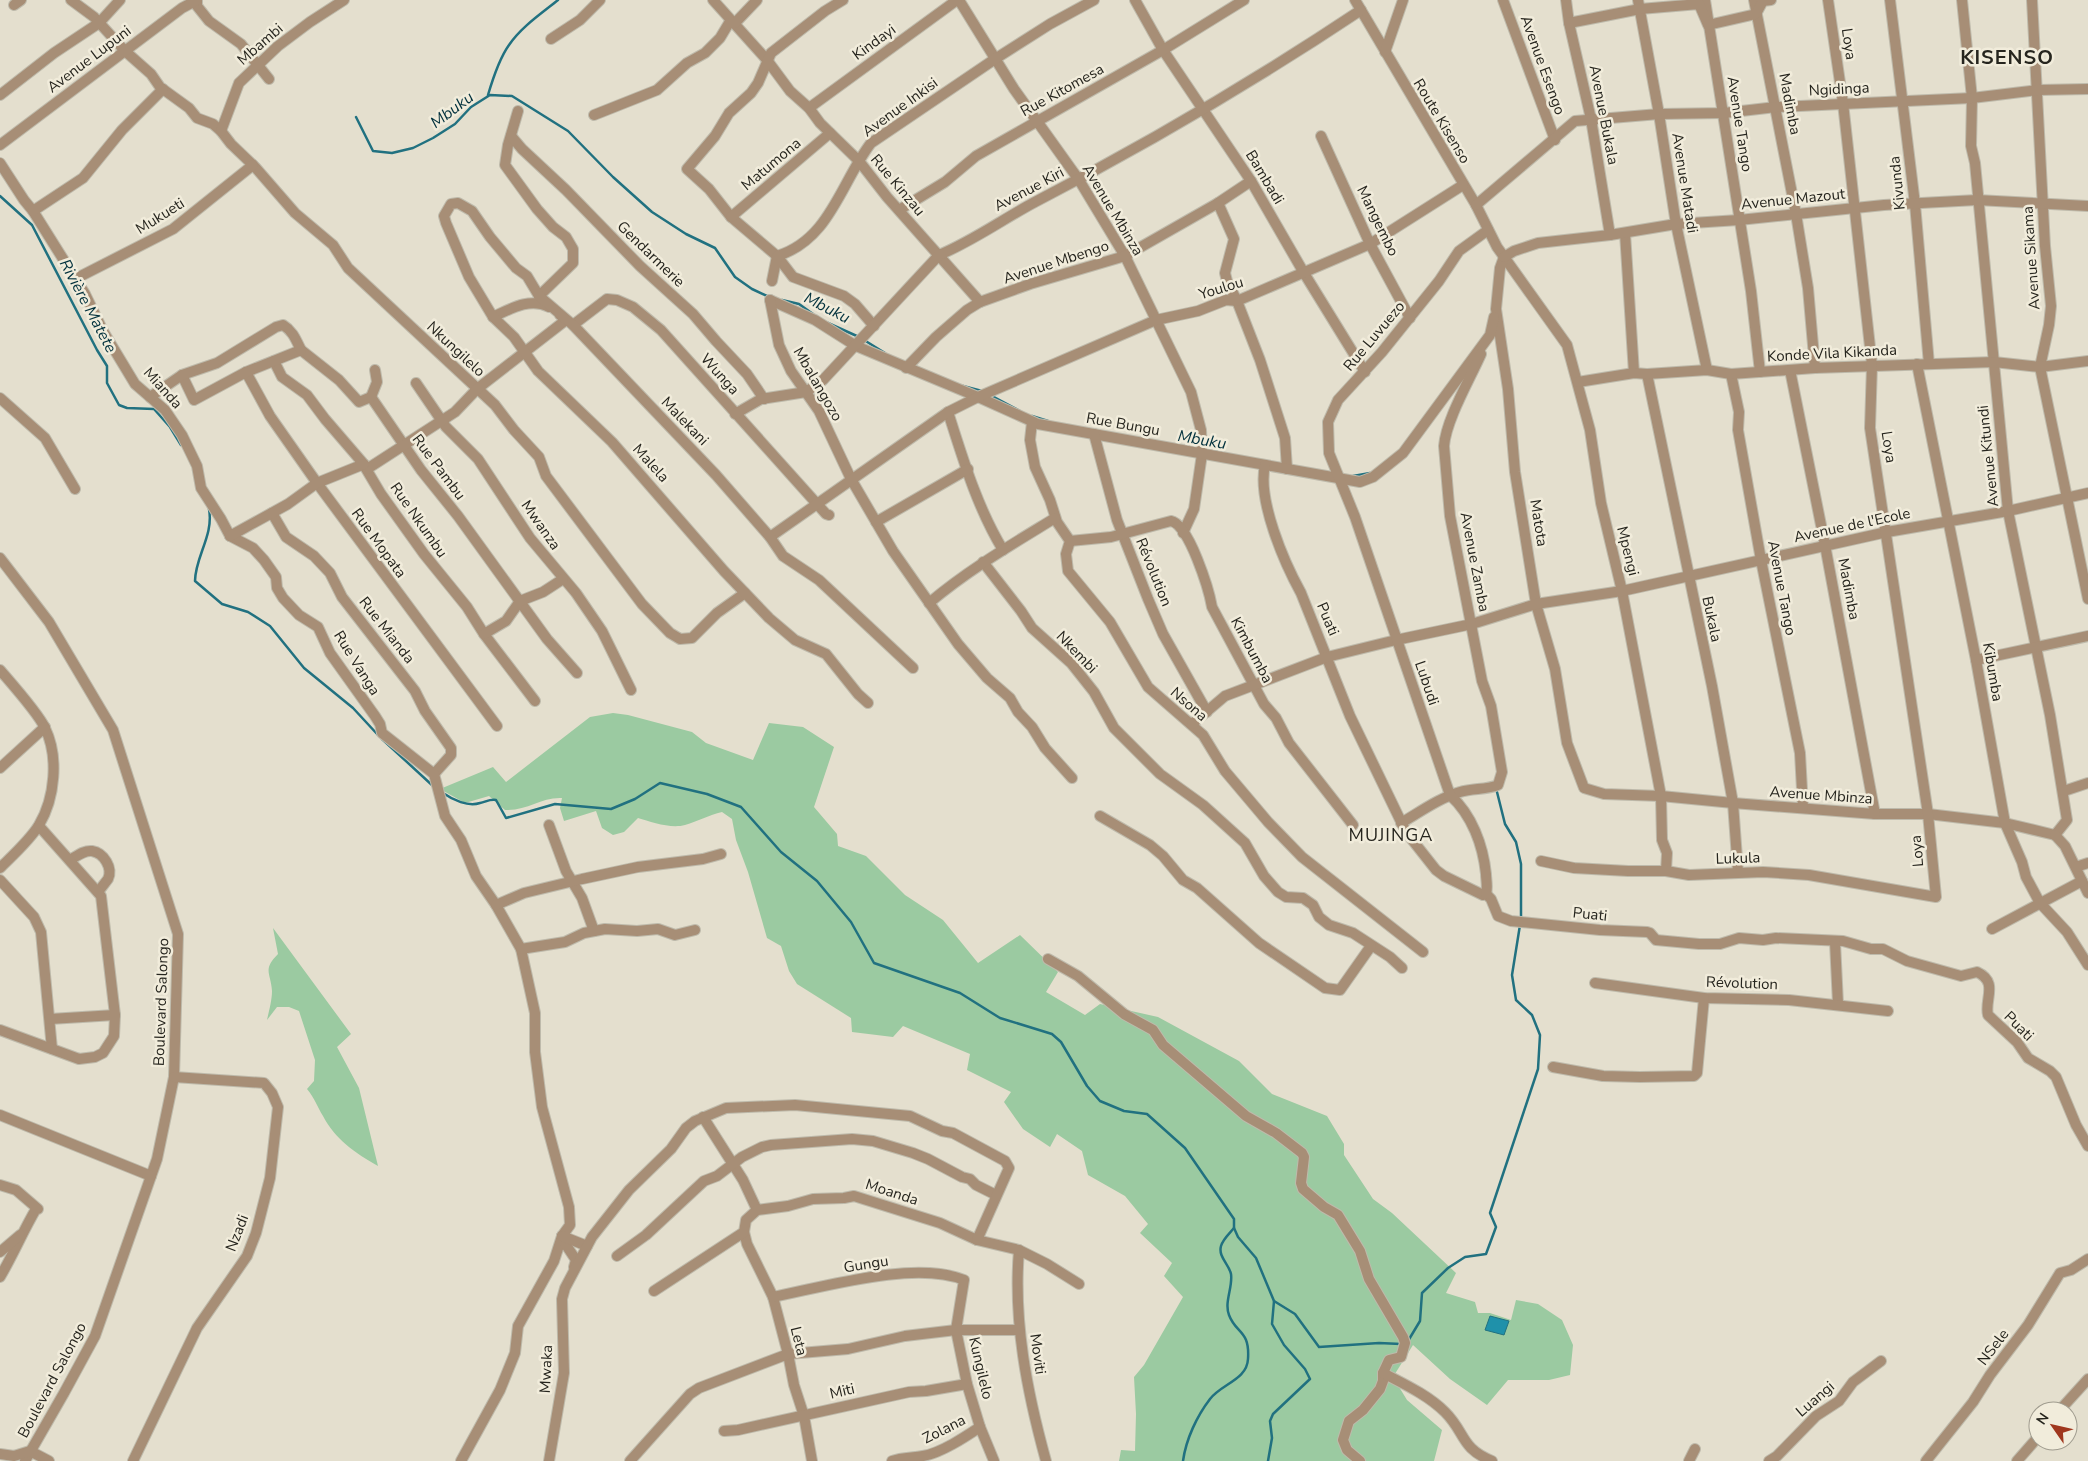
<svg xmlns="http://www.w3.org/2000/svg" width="2088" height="1461" viewBox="0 0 2088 1461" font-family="'Nunito Sans',sans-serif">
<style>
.green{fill:#9bcaa1}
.water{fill:#1f91aa;stroke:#217180}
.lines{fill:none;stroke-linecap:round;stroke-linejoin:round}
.stream{stroke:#217180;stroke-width:2.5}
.street-casing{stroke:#bebaab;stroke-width:12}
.street{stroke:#a78e76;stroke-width:10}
.labels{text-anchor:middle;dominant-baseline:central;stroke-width:5;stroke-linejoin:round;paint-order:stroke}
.street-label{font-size:15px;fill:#26251e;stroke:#f1ecdb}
.water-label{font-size:16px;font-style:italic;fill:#00303c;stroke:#f1ecdb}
.quarter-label{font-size:18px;letter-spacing:1px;fill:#26251e;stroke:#f1ecdb}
.district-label{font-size:20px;font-weight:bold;letter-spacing:1px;fill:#26251e;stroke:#f1ecdb}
</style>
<rect width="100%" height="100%" fill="#e4dfce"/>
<g class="green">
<path d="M613,713L628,715L692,732L706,743L753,760L769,723L803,727L834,747L814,807L837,834L838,846L866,856L905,895L943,920L978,963L1020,935L1058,972L1046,992L1085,1015L1100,1004L1158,1017L1239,1061L1272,1094L1327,1116L1344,1144V1155L1373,1199L1392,1213L1456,1273L1446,1293L1475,1302L1478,1313H1490L1511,1320L1516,1300L1538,1304L1562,1320L1573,1345L1570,1375L1549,1380H1508L1487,1405L1450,1379L1413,1345L1393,1377L1407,1400L1442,1430L1434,1461H1119L1121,1450L1135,1451L1136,1414L1134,1377L1144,1365L1183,1297L1164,1276L1172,1263L1140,1233L1148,1224L1125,1196L1088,1175L1082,1151L1057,1134L1050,1147L1023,1129L1004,1102L1011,1092L967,1070L970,1054L903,1026L893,1037L852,1032L851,1018L797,984L789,971L781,946L767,938L748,872L736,840L732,819L722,812C709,815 698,821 685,825C671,829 651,822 638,818L624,832L613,835L602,828L596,811L564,821L560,808L562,798C541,797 527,811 505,810L489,796L465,803L440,789L493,767L506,782L590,717Z"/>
<path d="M273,928L351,1034L337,1047L359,1088L378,1166C355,1153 335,1139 323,1116C317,1106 315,1099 307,1089L314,1081L315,1060L299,1011L289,1007H277L267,1020C269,1011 272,1000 272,991C271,973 262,970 278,954Z"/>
</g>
<polygon class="water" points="1490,1316 1509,1321 1504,1335 1485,1330"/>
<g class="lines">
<g class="stream">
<path d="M488,95C493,78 499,59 509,45C521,27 542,13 558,0"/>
<polyline points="356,117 373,151 392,153 413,148 433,138 455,124 471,107 490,95 512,96 568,131 613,177 652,212 686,234 715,248 735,277 752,289 769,297"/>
<polyline points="0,196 32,225 97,350 107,366 107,383 119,405 127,408 154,409 170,427 181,445"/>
<polyline points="782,300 799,304 813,314"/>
<polyline points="828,323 859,337"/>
<polyline points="864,340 885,353"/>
<polyline points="963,386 982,391"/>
<polyline points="992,396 1020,411"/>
<polyline points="1032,416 1048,421"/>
<polyline points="1353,476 1370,473"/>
<path d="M209,509C214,535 195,557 195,581L222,604L248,612L270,626L304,668L353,708L378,735"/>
<polyline points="382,739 433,786"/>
<polyline points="1497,792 1505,824 1516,842 1521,864 1521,919"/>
<path d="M443,793C453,800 468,807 480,803C486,802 489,799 496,800L506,818L555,804L611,809L635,799L660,783L707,794L741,807L781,852L817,881L851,922L874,963L960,993L1000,1018L1052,1034L1061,1042L1087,1086L1100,1101L1124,1111L1147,1114L1185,1148L1234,1219V1228C1229,1234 1223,1239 1221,1246C1218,1257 1229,1264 1231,1274C1233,1287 1224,1302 1229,1315C1236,1334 1250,1330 1248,1359C1247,1380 1221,1384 1210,1399C1197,1416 1186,1439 1183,1461"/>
<polyline points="1234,1228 1238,1237 1256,1258 1274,1301 1272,1324 1284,1345 1305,1369 1310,1379 1273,1414 1270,1421 1272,1438 1268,1461"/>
<polyline points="1274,1301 1295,1314 1319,1347 1379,1343 1401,1344"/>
<polyline points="1408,1341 1420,1321 1422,1293 1448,1268 1465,1257 1486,1254 1496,1227 1490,1213 1538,1069 1540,1035 1532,1015 1516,1000 1512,975 1520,925"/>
</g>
<defs>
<g id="street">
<polyline points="71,0 94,17 125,51 151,74 160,87 189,108 197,118 213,124 221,131 231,144 255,167 295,213 333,245 348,268 495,405 514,430 539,457 546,476 642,604 670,633 680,639 692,638 717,613 745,593"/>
<polyline points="197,0 197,6 209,21 241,44 269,79"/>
<polyline points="713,0 767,60 790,91 809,108 820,123 859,161 887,197 980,302"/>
<polyline points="843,0 825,11 771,53 758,83 751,93 729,113 715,136 687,169 709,189 731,217 777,256 793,277 844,296 855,304 874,326"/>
<polyline points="959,0 1014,89 1079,180 1125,256 1191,392 1201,430 1202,454 1194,509 1183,533"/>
<polyline points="1135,0 1163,50 1251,181 1304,273 1365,372"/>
<polyline points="1355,0 1476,205 1497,247 1567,345 1590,430 1601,503 1622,591 1661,796 1662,840 1667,853 1666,871"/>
<polyline points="1503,0 1555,140"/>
<polyline points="1566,0 1569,23 1591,119 1610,235"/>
<polyline points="1638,0 1659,114 1676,224 1707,370"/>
<polyline points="1705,0 1751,291 1760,372"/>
<polyline points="1754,0 1796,214 1808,288 1815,368"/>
<polyline points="1890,0 1915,204 1929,364"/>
<polyline points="1962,0 1972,98 1971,146 1975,163 2008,511 2050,715 2067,820 2055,835"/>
<polyline points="2032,0 2045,246 2051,306 2049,325 2040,367 2088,599"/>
<polyline points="14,5 21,0"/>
<polyline points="1569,23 1640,9 1699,4 1708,25 1756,14 1763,1 1771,0"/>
<polyline points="551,39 580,20 600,0"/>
<polyline points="1385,52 1403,0"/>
<polyline points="0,95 54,53 99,23 120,0"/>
<polyline points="809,108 957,0"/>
<polyline points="518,111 508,145 505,165 537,209 553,227 566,237 573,249 573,263 539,296"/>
<polyline points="594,115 657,90 687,63 705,53 720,38 729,23 735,23 757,0"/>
<polyline points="221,131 239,83 278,46 310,22 344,0"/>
<polyline points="511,136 522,149 566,190 640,266 693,314 716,341 747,374 764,399"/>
<polyline points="1321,136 1370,244 1410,318"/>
<polyline points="0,145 182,8 197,0"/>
<polyline points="0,163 24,200 33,211 85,294 103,331 135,384 165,410 182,435 197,466 201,488 221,519 230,536"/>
<polyline points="1218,203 1234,239 1225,273 1227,281 1237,301 1260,360 1285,438 1287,469"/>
<polyline points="1476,205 1575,121 1659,114 1724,113 1776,107 1972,98 2038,90 2088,89"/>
<polyline points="899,210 945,182 976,156 1163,50 1244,0"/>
<polyline points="33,211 83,178 122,130 163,89"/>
<polyline points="731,217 830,133"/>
<polyline points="1625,233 1634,373"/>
<polyline points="1504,257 1500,268 1496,309 1508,389 1515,472 1536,604 1555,669 1567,743 1584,788 1604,794 1661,796 1733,803 1875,814 1928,814 2005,823 2055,835"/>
<polyline points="1504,257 1514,251 1538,243 1610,235 1676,224 1739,220 1884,205 1977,200 2088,206"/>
<polyline points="75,279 173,229 253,165"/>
<path d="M772,281L777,256C830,240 841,182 871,143L995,59L1050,24L1094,0"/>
<polyline points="770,300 815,320 856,346 978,397 1038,424 1360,482 1373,477 1403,453 1490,335 1494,317"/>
<polyline points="770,300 779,345 791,371 819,411 851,479 893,551 958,644 987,678 1010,698 1018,712 1032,727 1045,748 1072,778"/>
<path d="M493,317C510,309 530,297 549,307"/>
<polyline points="573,325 607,299 617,300 633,307 661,330 826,514 829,515"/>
<polyline points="274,361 282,377 307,395 325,419 362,462 381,494 424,554 467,607 484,634 535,701"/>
<polyline points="1917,364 1976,660 2005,823 2022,862 2026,877 2040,903 2067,932 2088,965"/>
<polyline points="906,368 936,337 967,310 980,302 1030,284 1125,256 1218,203 1251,181"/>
<polyline points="1790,370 1825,545 1875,814"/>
<polyline points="246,372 270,416 317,483 497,726"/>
<polyline points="1647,374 1712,686 1733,803 1738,872"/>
<polyline points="1731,374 1739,412 1738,430 1761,560 1800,753 1803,808"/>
<polyline points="182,375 194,400 246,372 301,350 339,380 359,402 371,397 421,470 458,516 547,639 577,673"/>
<polyline points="1578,382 1634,373 1647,374 1707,370 1731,374 1815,368 1994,362 2040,367 2088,361"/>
<polyline points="416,383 446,427 478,459 530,538 576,593 602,631 631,690"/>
<path d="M150,397L182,375L217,363L276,327L283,325C293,331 296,340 301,350"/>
<polyline points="371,397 377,382 375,370"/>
<polyline points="0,398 45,438 75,489"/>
<path d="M948,412C963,459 977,507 1003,550"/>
<path d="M735,414L761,399L806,392L823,380L939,255C973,241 1003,219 1035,202C1147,144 1256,80 1361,10"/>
<polyline points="1032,422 1030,440 1035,467 1050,500 1057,522 1070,541 1066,554 1068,571 1110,622 1148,687 1203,735 1225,771 1268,822 1302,857 1423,952"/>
<polyline points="1094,434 1117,520 1148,599 1163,634 1207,712"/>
<path d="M1265,465C1257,500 1284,562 1301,593L1350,716L1406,832L1436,870L1444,876L1483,895L1486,894L1491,899L1498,916L1511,921L1600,930L1647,932L1650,933L1656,940L1699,944H1720L1739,938L1763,940L1776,938L1843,941L1871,949H1883L1907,961L1961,976L1977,972C1999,982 1984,1000 1988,1015L2017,1042L2028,1058L2050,1071L2056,1077L2076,1125L2088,1146"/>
<polyline points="367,469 455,412 477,389 566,320 560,315"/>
<polyline points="272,513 286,537 314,556 330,573 342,597 415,691 425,711 451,748 451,755 434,774"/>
<polyline points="876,522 968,469"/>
<polyline points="230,536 253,548 264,560 276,577 277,588 283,598 299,615 318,627 330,653 375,716 380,724 382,733 434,774 445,816 461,840 476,876 496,905 521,949 535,1013 535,1052 542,1107 569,1207 570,1225 562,1236 554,1261 518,1326 515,1353 500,1390 461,1461"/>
<polyline points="230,536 288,504 317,483 364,464"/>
<polyline points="770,537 948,412 978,397 1156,320 1198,311 1226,300 1237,301 1370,244 1463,185"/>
<path d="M1070,541L1111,537L1171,521C1189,524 1209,590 1212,607L1264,704L1276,718L1289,743L1353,825"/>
<polyline points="0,558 49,622 113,730 178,934 174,1077 157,1159 95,1336 64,1393 25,1461"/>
<polyline points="983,562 1021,611 1032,628 1071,663 1094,692 1114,728 1160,774 1203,805 1245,843 1264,876 1278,892 1286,897 1303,898 1313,905 1319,917 1329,925 1353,933 1390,957 1402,968"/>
<path d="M929,603C968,570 1011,545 1055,518"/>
<polyline points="484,634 506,621 520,601 543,592 563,579"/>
<polyline points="1976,660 2088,636"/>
<path d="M0,670C12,684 38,713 45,728C59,757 55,798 39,825C30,840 12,856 0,868"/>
<polyline points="868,703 858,694 826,654 795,640 769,618 724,571 612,442 538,371 514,337 493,317 469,277 446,223 444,216 451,204 458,203 472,211 490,237 516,268 527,276 539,296 573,325 716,475 770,537 783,556 819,580 913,668"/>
<polyline points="1192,724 1225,696 1327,657 1396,640 1472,624 1536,604 1622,591 1887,532 2008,511 2088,493"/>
<polyline points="0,768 45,727"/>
<polyline points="2064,791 2088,783"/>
<polyline points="1100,816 1150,845 1163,856 1183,880 1197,888 1259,943 1325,988 1340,990 1371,946"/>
<path d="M1401,823C1420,812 1439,798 1460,792C1473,788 1486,790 1498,785L1502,772L1491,706L1482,681L1450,516L1444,446C1446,420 1470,379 1481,354"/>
<polyline points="549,825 566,871 582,898 594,931"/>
<polyline points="2055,835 2065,846 2088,893"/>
<path d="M70,860C77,856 84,850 92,851C104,853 113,868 108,879C105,883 101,888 98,892"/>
<polyline points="1541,861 1574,868 1628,871 1666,871 1689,875 1763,872 1809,875 1936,897 1928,814 1870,428 1872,365 1843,103 1828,0"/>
<polyline points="2076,867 2088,863"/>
<polyline points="0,880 34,917 41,932 52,1049"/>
<path d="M1486,894C1488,887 1486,880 1486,874C1483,845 1472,815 1450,795L1355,517L1329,453L1328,422L1338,400L1382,352L1439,281L1459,251L1488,230"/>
<polyline points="496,905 524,893 582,879 638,867 703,859 721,854"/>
<polyline points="1992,929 2082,881"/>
<polyline points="1835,942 1838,1004"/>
<polyline points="521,949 565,942 584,933 605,929 637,931 658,929 675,935 695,930"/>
<polyline points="1048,959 1078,976 1124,1014 1153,1030 1163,1045 1246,1116 1276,1133 1302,1153 1304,1157 1301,1183 1303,1189 1324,1207 1338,1215 1360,1251 1369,1279 1403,1337 1405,1343 1401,1357 1389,1360 1383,1373 1383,1381 1380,1389 1363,1410 1349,1421 1343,1440 1347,1450 1360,1461"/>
<polyline points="1595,983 1704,998 1789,1000 1888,1011"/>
<polyline points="50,1019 115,1015"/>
<polyline points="0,1030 79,1059 95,1057 103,1053 114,1036 115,1015 101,896 39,826"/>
<polyline points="1553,1067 1603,1076 1640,1077 1694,1076 1697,1073 1704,998"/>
<polyline points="0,1115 151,1176"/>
<polyline points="703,1117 743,1180 757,1210"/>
<path d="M0,1185L16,1190L38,1209H36C23,1231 13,1255 0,1277"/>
<polyline points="744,1232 747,1244 773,1297 788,1354 794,1385 804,1416 812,1461"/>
<polyline points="562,1236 566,1245 576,1260 574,1267"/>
<polyline points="562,1236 587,1246"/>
<path d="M1019,1250C1013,1321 1027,1392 1046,1461"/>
<polyline points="0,1252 20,1235"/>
<polyline points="617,1256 646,1235 704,1181 717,1176 742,1157 762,1147 771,1145 852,1139 873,1141 913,1153 928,1159 962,1177 970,1179 976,1185 996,1195"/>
<polyline points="654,1291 744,1232 746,1220 757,1210 788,1206 813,1199 844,1198 854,1196 940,1223 977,1240 1019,1250 1047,1264 1079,1284"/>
<path d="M773,1297C824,1287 915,1260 964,1280L956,1330L967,1384L980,1427L994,1461"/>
<path d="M1383,1373C1404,1384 1428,1395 1445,1412C1466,1433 1460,1448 1492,1461"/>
<polyline points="2059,1411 2088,1379"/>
<polyline points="724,1431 738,1430 909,1392 926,1391 967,1384"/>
<polyline points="0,1454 14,1456 30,1451 49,1461"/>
<polyline points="133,1461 197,1328 247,1256 256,1233 270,1178 278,1107 272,1093 264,1083 174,1077"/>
<polyline points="549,1461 564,1373 562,1299 565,1288 592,1237 629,1190 671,1149 686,1128 695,1121 726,1108 795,1105 910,1116 942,1131 953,1133 1005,1161 1009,1168 977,1240"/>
<polyline points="630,1461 690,1394 699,1388 788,1354 848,1349 905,1336 956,1330 1019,1330"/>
<path d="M892,1461C902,1457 912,1458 923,1456C941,1453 965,1437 980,1427"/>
<polyline points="1689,1461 1695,1449"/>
<polyline points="1769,1461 1777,1456 1816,1416 1839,1401 1853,1382 1881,1361"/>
<polyline points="1926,1461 1973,1402 1990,1375 2028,1325 2060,1273 2071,1270 2088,1259"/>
<polyline points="2017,1461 2038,1437"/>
</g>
</defs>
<use href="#street" class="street-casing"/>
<use href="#street" class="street"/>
</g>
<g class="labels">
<g class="street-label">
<text transform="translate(874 42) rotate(-36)">Kindayi</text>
<text transform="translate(260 44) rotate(-41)">Mbambi</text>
<text transform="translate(1849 44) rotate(82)">Loya</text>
<text transform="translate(89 59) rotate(-37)">Avenue Lupuni</text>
<text transform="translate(1543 65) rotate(70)">Avenue Esengo</text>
<text transform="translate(1839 89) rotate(-3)">Ngidinga</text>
<text transform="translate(1062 90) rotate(-29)">Rue Kitomesa</text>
<text transform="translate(1790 104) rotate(79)">Madimba</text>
<text transform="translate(900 107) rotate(-36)">Avenue Inkisi</text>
<text transform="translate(1604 115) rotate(79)">Avenue Bukala</text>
<text transform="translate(1442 121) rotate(59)">Route Kisenso</text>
<text transform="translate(1740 124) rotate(81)">Avenue Tango</text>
<text transform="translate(771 164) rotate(-40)">Matumona</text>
<text transform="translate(1265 177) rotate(59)">Bambadi</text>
<text transform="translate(1685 183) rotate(81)">Avenue Matadi</text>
<text transform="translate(1897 183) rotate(-96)">Kivunda</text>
<text transform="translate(898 185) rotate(50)">Rue Kinzau</text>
<text transform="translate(1029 189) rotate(-28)">Avenue Kiri</text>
<text transform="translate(1793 199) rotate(-6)">Avenue Mazout</text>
<text transform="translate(1113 210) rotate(59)">Avenue Mbinza</text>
<text transform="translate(160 216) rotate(-32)">Mukueti</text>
<text transform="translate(1378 221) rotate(64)">Mangembo</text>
<text transform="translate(651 254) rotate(44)">Gendarmerie</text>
<text transform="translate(2031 258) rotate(-94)">Avenue Sikama</text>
<text transform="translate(1056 262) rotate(-18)">Avenue Mbengo</text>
<text transform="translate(1221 288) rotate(-17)">Youlou</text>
<text transform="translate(1374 336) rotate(-50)">Rue Luvuezo</text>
<text transform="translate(456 349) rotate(43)">Nkungilelo</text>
<text transform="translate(1832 353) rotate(-3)">Konde Vila Kikanda</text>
<text transform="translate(720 374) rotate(48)">Wunga</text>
<text transform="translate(818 384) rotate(60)">Mbalangozo</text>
<text transform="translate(163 388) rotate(48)">Mianda</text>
<text transform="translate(685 421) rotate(46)">Malekani</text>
<text transform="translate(1123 424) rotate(10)">Rue Bungu</text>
<text transform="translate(1889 447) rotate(81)">Loya</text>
<text transform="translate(1988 456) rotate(-96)">Avenue Kitundi</text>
<text transform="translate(651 463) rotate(48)">Malela</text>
<text transform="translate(439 467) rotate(53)">Rue Pambu</text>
<text transform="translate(419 520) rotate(55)">Rue Nkumbu</text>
<text transform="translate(1539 523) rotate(81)">Matota</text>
<text transform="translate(541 525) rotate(55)">Mwanza</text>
<text transform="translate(1852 525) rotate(-12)">Avenue de l'Ecole</text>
<text transform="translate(379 543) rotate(54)">Rue Mopata</text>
<text transform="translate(1628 551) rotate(76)">Mpengi</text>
<text transform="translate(1475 562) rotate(79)">Avenue Zamba</text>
<text transform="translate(1154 572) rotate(68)">Révolution</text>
<text transform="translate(1782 588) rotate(79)">Avenue Tango</text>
<text transform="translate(1849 589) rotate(79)">Madimba</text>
<text transform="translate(1328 619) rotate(67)">Puati</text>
<text transform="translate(1712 619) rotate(78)">Bukala</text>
<text transform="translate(387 630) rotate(52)">Rue Mianda</text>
<text transform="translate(1252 650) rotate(62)">Kimbumba</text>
<text transform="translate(1077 652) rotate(46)">Nkembi</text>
<text transform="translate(357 663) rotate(58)">Rue Vanga</text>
<text transform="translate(1993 672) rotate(80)">Kibumba</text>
<text transform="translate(1427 683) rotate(71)">Lubudi</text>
<text transform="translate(1189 704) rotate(41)">Nsona</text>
<text transform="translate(1821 795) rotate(4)">Avenue Mbinza</text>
<text transform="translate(1917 851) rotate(-95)">Loya</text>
<text transform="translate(1738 858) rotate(-2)">Lukula</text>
<text transform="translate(1590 914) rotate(6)">Puati</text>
<text transform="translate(1742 983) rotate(2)">Révolution</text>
<text transform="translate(161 1002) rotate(-88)">Boulevard Salongo</text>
<text transform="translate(2019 1026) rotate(45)">Puati</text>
<text transform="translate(892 1192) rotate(18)">Moanda</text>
<text transform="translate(237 1233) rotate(-69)">Nzadi</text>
<text transform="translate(866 1264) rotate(-9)">Gungu</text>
<text transform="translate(799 1341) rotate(76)">Leta</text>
<text transform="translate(1993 1347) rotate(-53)">NSele</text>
<text transform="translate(1038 1354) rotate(82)">Moviti</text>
<text transform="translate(981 1368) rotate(77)">Kungilelo</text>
<text transform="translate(546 1369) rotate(-87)">Mwaka</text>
<text transform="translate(52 1380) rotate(-62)">Boulevard Salongo</text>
<text transform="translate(842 1391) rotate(-13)">Miti</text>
<text transform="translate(1815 1399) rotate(-41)">Luangi</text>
<text transform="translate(944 1429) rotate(-27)">Zolana</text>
</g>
<g class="water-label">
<text transform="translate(452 110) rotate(-37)">Mbuku</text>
<text transform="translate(88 306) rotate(62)">Rivière Matete</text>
<text transform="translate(827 308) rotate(27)">Mbuku</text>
<text transform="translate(1202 440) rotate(10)">Mbuku</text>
</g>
<g class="quarter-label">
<text x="1391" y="835">MUJINGA</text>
</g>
<g class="district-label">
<text x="2007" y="57">KISENSO</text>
</g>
</g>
<g transform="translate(2053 1426) rotate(304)"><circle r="24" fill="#f1ecdb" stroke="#a09c8f"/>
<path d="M0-4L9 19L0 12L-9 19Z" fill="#a0371e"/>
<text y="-8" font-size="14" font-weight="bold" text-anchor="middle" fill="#26251e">N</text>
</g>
</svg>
